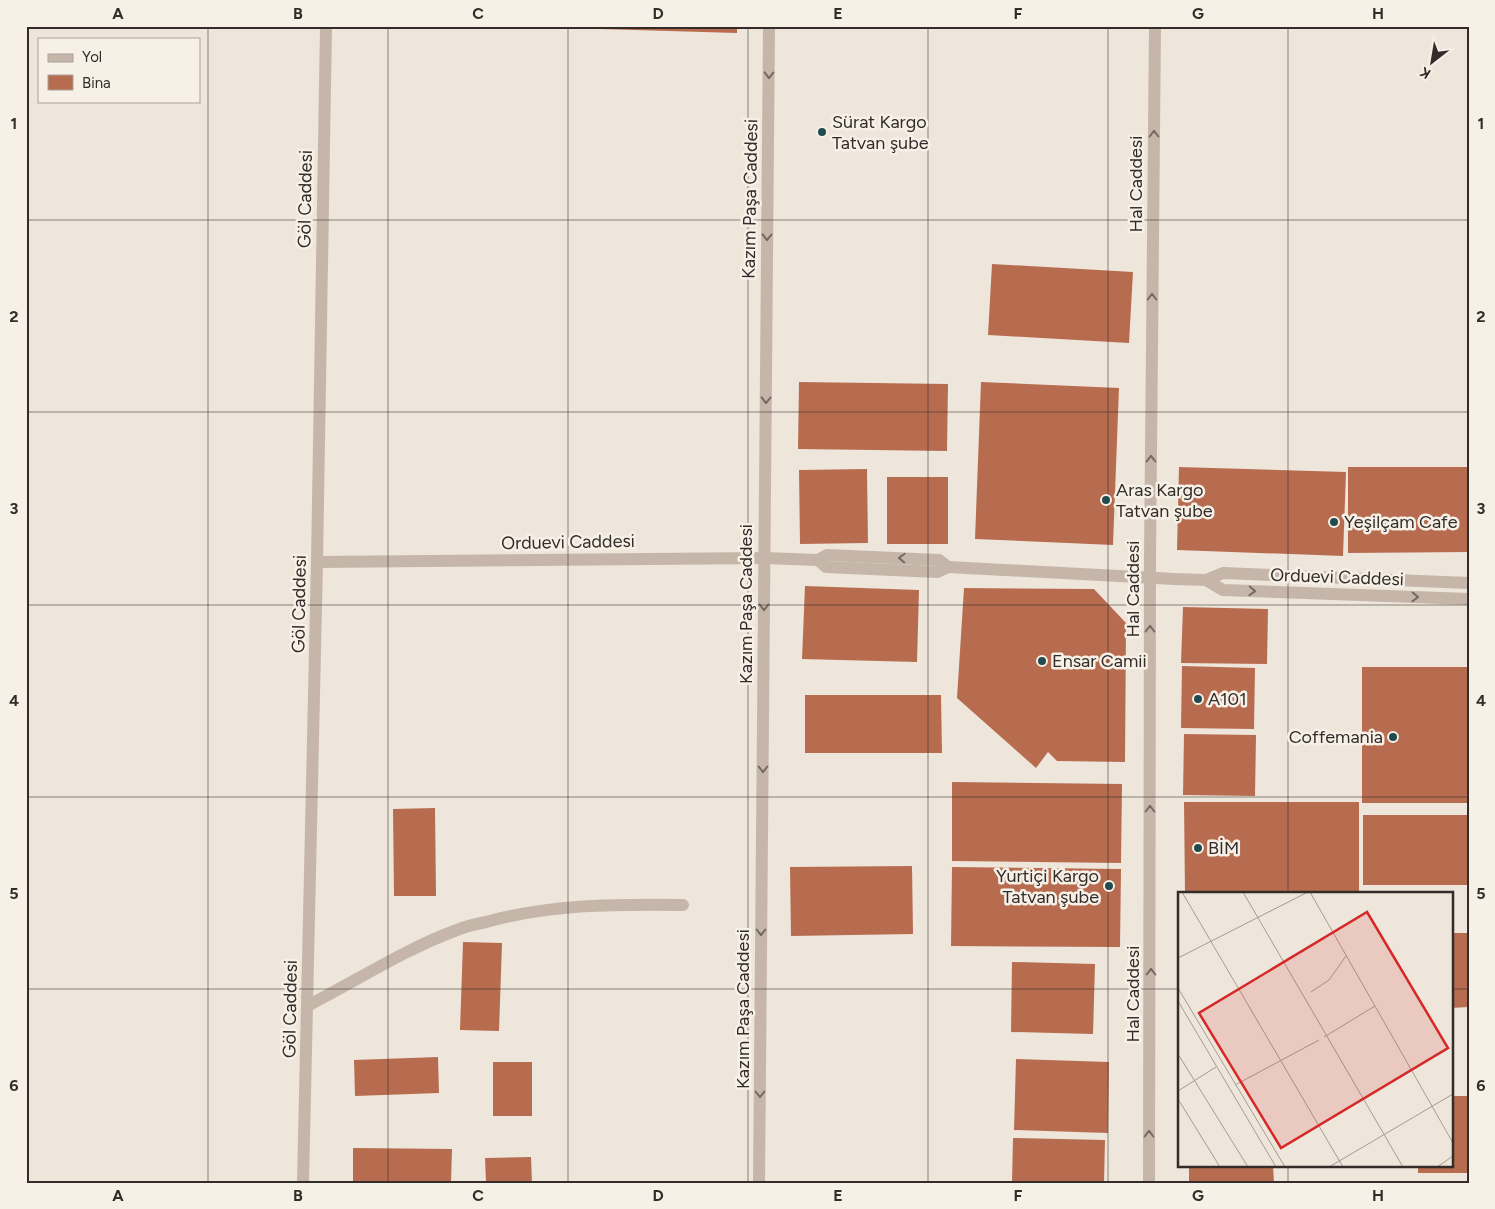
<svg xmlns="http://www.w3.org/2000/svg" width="1495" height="1209" viewBox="0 0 1495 1209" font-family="Figtree,sans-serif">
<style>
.building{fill:#b76c50}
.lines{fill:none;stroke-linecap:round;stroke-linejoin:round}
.minor{stroke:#c5b6a9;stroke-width:12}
.oneway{stroke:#756a62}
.grid{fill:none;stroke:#332c28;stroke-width:1;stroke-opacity:0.55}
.poi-dot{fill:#224b4f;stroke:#f7f0e7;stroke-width:2}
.labels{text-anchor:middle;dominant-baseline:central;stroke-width:5;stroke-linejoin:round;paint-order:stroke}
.poi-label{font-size:18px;fill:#332c28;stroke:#f7f0e7;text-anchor:start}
.street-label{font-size:18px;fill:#332c28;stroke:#f7f0e7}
.inset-road{fill:none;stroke:#a39c93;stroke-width:1}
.view{fill:#d62828;fill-opacity:0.15;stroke:#d62828;stroke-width:2.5}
.inset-edge{fill:none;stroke:#332c28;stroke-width:2.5}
.neatline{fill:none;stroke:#332c28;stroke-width:2}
.grid-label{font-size:16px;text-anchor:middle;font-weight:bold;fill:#332c28}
</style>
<rect width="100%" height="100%" fill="#eee6db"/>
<g class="building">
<polygon points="600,26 737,26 737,33 600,29"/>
<polygon points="992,264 1133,272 1129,343 988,335"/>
<polygon points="799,382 948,384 947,451 798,449"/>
<polygon points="981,382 1119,388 1113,545 975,539"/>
<polygon points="1179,467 1346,472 1343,556 1177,550"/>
<polygon points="1348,467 1469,467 1469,552 1348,553"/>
<polygon points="867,469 868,543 800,544 799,470"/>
<rect x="887" y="477" width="61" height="67"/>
<polygon points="805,586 919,590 917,662 802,659"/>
<polygon points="964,588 1094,589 1126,623 1125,762 1057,761 1048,752 1036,768 957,698"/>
<polygon points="1183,607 1268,609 1267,664 1181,663"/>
<polygon points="1182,666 1255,668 1254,729 1181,728"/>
<rect x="1362" y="667" width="107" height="136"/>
<polygon points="805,695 941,695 942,753 805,753"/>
<polygon points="1184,734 1256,735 1255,796 1183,795"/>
<polygon points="952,782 1122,784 1121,863 952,861"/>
<polygon points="1184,802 1359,802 1359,893 1185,893"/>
<polygon points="435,808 436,896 394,896 393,809"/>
<rect x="1363" y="815" width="106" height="70"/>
<polygon points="912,866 913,934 791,936 790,867"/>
<polygon points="952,867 1121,869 1120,947 951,946"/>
<polygon points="1451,933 1469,933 1469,1007 1451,1008"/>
<polygon points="463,942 502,943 499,1031 460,1030"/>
<polygon points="1012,962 1095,964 1093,1034 1011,1032"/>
<polygon points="438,1057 439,1093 355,1096 354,1060"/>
<polygon points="1016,1059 1109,1062 1108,1133 1014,1130"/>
<rect x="493" y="1062" width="39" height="54"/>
<polygon points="1451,1096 1469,1096 1469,1173 1418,1173 1418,1165 1451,1165"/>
<polygon points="1013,1138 1105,1140 1104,1183 1012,1183"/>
<polygon points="353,1148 452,1149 451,1183 353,1183"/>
<polygon points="531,1157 532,1183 486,1183 485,1158"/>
<polygon points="1189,1165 1273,1165 1274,1183 1189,1183"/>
</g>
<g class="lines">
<g class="minor">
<polyline points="818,560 826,567 937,572 948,567 1174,579 1206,580 1223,573 1469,583"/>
<polyline points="317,562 764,558 818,560 827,555 939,560 948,567"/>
<polyline points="1206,580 1223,590 1469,599"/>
<path d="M307,1006C356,981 405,949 457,930C466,926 476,924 486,922C551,904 616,904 683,905"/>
<polyline points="303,1183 317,562 326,26"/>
<polyline points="759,1183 769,26"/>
<polyline points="1149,1183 1150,558 1155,26"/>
</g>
</g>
<defs><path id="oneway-chevron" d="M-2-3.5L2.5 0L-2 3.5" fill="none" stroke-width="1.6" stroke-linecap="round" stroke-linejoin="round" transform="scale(1.25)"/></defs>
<g class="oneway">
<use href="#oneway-chevron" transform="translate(769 75) rotate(91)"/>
<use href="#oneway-chevron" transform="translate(1154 134) rotate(-90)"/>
<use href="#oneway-chevron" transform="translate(767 237) rotate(91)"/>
<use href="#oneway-chevron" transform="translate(1152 297) rotate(-90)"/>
<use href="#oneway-chevron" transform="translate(766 400) rotate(91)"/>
<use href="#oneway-chevron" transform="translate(1151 459) rotate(-90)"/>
<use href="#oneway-chevron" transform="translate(902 558) rotate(-178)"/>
<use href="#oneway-chevron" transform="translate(1252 591) rotate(2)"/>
<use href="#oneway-chevron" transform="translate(1415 597) rotate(2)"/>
<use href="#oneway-chevron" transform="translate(764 607) rotate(90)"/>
<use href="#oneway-chevron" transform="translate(1150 629) rotate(-90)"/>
<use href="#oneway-chevron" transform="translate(763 769) rotate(90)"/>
<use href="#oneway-chevron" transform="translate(1150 809) rotate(-90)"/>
<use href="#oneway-chevron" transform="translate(761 932) rotate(90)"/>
<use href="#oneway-chevron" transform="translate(1151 972) rotate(-90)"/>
<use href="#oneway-chevron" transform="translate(760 1094) rotate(90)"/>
<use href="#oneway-chevron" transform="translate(1149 1134) rotate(-90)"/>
</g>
<path class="grid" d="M208,26V1183M388,26V1183M568,26V1183M748,26V1183M928,26V1183M1108,26V1183M1288,26V893M26,220H1469M26,412H1469M26,605H1469M26,797H1469M26,989H1179M1451,989H1469M1288,1165V1183"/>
<g class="poi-dot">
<circle cx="822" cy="132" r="5"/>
<circle cx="1106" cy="500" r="5"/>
<circle cx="1334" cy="522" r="5"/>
<circle cx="1042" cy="661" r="5"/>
<circle cx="1198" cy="699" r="5"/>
<circle cx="1393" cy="737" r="5"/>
<circle cx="1198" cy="848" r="5"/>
<circle cx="1109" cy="886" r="5"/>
</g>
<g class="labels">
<g class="poi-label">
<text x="832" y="122">Sürat Kargo<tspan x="832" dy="21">Tatvan şube</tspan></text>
<text x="1116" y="490">Aras Kargo<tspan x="1116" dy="21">Tatvan şube</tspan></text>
<text x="1344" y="522">Yeşilçam Cafe</text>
<text x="1052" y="661">Ensar Camii</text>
<text x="1208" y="699">A101</text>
<text x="1383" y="737" text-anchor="end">Coffemania</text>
<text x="1208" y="848">BİM</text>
<text x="1099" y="876" text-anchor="end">Yurtiçi Kargo<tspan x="1099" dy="21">Tatvan şube</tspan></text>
</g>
<g class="street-label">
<text transform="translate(1136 184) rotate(-90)">Hal Caddesi</text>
<text transform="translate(305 199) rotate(-89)">Göl Caddesi</text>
<text transform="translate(750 199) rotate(-89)">Kazım Paşa Caddesi</text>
<text transform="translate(568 542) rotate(-1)">Orduevi Caddesi</text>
<text transform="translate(1337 577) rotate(2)">Orduevi Caddesi</text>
<text transform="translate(1133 589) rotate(-90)">Hal Caddesi</text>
<text transform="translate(299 604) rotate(-89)">Göl Caddesi</text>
<text transform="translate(746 604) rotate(-90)">Kazım Paşa Caddesi</text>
<text transform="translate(1133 994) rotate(-90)">Hal Caddesi</text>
<text transform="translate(290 1009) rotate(-89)">Göl Caddesi</text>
<text transform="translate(743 1009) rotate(-90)">Kazım Paşa Caddesi</text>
</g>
</g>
<g transform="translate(1178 892)">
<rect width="275" height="275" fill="#eee6db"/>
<path class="inset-road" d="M4,0L165,275M65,0L225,275M132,0L275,251M0,66L130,0M0,96L107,275M133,100L151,88L168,64M0,109L98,275M146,145L197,114M0,162L70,275M57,193L141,148M0,199L38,175M0,207L42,275M151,275L275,202M259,275L275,264"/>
<path class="view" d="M189,20L270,156L103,256L21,121Z"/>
<rect width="275" height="275" class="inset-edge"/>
</g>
<rect width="1495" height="1209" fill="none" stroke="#f7f0e7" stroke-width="55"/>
<rect x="38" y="38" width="162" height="65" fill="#f7f0e7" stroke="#a9a29b"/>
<rect x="48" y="54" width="25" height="8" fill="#c5b6a9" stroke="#a9a29b"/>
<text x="82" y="62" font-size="15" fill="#332c28">Yol</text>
<rect x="48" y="75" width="25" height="15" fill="#b76c50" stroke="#a9a29b"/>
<text x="82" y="88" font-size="15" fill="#332c28">Bina</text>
<g transform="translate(1432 62) rotate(211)" stroke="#f7f0e7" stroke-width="4" paint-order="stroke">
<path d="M0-4L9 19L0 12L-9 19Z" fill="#332c28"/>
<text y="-8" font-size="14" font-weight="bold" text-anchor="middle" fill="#332c28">K</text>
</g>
<rect x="28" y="28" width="1440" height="1154" class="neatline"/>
<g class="grid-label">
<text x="118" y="19">A</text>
<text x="298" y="19">B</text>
<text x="478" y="19">C</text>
<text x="658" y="19">D</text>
<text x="838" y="19">E</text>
<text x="1018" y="19">F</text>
<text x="1198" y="19">G</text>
<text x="1378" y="19">H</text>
<text x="14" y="129">1</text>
<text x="1481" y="129">1</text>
<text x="14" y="322">2</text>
<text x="1481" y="322">2</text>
<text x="14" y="514">3</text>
<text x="1481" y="514">3</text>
<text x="14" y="706">4</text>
<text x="1481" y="706">4</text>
<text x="14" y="899">5</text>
<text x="1481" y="899">5</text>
<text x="14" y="1091">6</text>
<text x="1481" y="1091">6</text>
<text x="118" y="1201">A</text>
<text x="298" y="1201">B</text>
<text x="478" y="1201">C</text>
<text x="658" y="1201">D</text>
<text x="838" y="1201">E</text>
<text x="1018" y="1201">F</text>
<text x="1198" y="1201">G</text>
<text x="1378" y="1201">H</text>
</g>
</svg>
